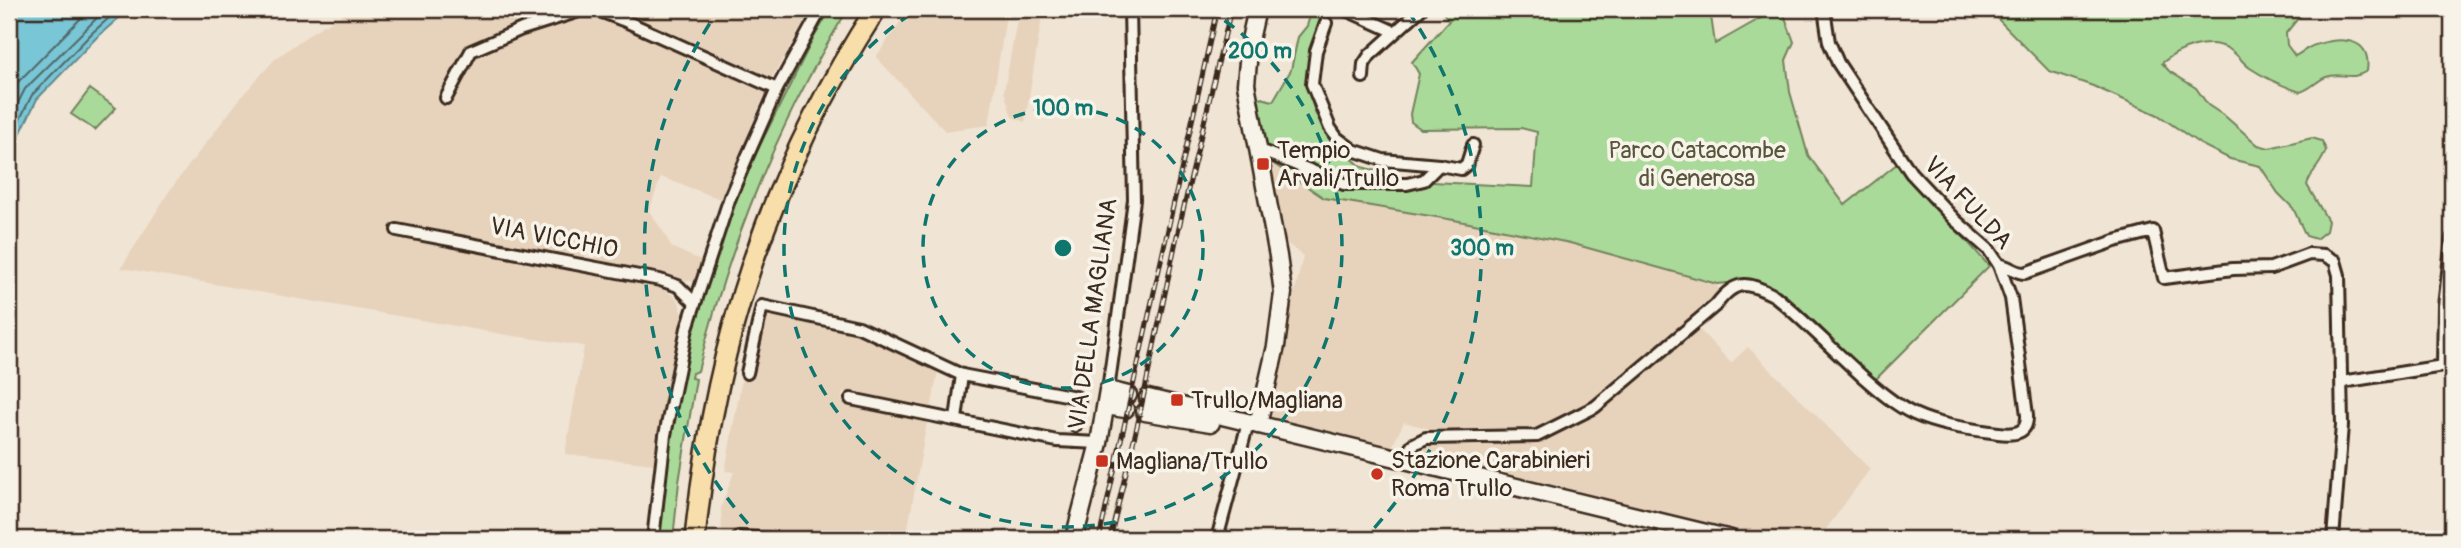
<svg xmlns="http://www.w3.org/2000/svg" width="2461" height="548" viewBox="0 0 2461 548" font-family="Pangolin,sans-serif">
<style>
.built{fill:#e7d3bc}
.green{fill:#aada9a;stroke:#72825c;stroke-width:2}
.water{fill:#78c6d6;stroke:#60888c;stroke-width:2}
.lines{fill:none;stroke-linecap:round;stroke-linejoin:round}
.shore{stroke:#536868;stroke-width:2}
.street-casing{stroke:#3b2a1e;stroke-width:16}
.secondary-casing{stroke:#3b2a1e;stroke-width:21}
.highway-casing{stroke:#3b2a1e;stroke-width:24}
.street{stroke:#f7f3e8;stroke-width:10}
.secondary{stroke:#f7f3e8;stroke-width:16}
.highway{stroke:#f8deab;stroke-width:19}
.rail-casing{stroke:#3b2a1e;stroke-width:5}
.rail{stroke:#f7f3e8;stroke-width:2.5;stroke-dasharray:8;stroke-linecap:butt}
.ring{fill:none;stroke:#0f766e;stroke-width:3.5;stroke-dasharray:12 9}
.poi-dot{fill:#c8321e;stroke:#f7f3e8;stroke-width:2.5}
.labels{text-anchor:middle;dominant-baseline:central;stroke-width:7;stroke-linejoin:round;paint-order:stroke}
.poi-label{font-size:24px;fill:#3b2a1e;stroke:#f7f3e8;text-anchor:start}
.park-label{font-size:24px;fill:#57563d;stroke:#f7f3e8}
.street-label{font-size:24px;fill:#3b2a1e;stroke:#f7f3e8}
.centre{fill:#0f766e;stroke:#f7f3e8;stroke-width:3.5}
.ring-label{font-size:21px;text-anchor:middle;font-weight:bold;fill:#0f766e;stroke:#f7f3e8;stroke-width:7;stroke-linejoin:round;paint-order:stroke}
</style>
<rect width="100%" height="100%" fill="#f0e4d4"/>
<filter id="ink" filterUnits="userSpaceOnUse"><feTurbulence type="fractalNoise" baseFrequency=".0143" numOctaves="2"/><feDisplacementMap in="SourceGraphic" scale="14" xChannelSelector="R" yChannelSelector="G"/><feConvolveMatrix kernelMatrix="1 2 1 2 8 2 1 2 1" color-interpolation-filters="sRGB"/></filter>
<g filter="url(#ink)">
<g class="built">
<polygon points="352,9 812,9 773,76 737,159 723,200 661,177 649,211 665,234 671,247 702,261 695,282 598,260 593,253 586,253 584,260 394,224 393,233 650,281 674,296 679,302 682,316 654,464 565,454 584,346 507,335 121,268 170,190 242,96 275,59 314,31"/>
<polygon points="909,9 1007,9 989,125 945,131 876,57"/>
<polygon points="1019,9 1123,9 1122,17 1042,17 1025,122 1012,117 1004,91"/>
<polygon points="1265,158 1324,198 1454,220 1570,243 1717,284 1719,293 1589,404 1532,431 1452,435 1404,422 1390,451 1265,420 1303,256 1281,239"/>
<polygon points="755,307 828,324 857,334 938,371 931,410 843,392 842,401 927,422 906,539 722,539 721,507 734,472 725,471"/>
<polygon points="1697,327 1731,363 1748,347 1870,469 1819,539 1762,539 1424,457 1426,441 1538,439 1595,411"/>
</g>
<g class="green">
<path d="M831,9H848C779,121 730,242 698,371L692,373L691,378L696,379L679,482L673,539H657L669,443L683,363L730,216L755,155L813,39Z"/>
<polygon points="1312,9 1323,19 1307,83 1315,113 1335,144 1362,167 1412,181 1533,187 1537,132 1521,128 1421,129 1411,122 1410,114 1419,74 1412,62 1449,21 1442,11 1444,9 1710,9 1715,44 1777,9 1782,9 1794,42 1786,60 1790,92 1808,155 1845,205 1898,163 1989,266 1875,380 1788,297 1764,283 1751,281 1717,284 1570,243 1454,220 1324,198 1265,158 1250,95 1273,101 1291,70 1298,37 1307,26"/>
<path d="M1988,9H2310L2299,17L2286,33L2287,45L2295,56C2301,53 2308,47 2315,45C2340,37 2372,36 2367,71C2350,82 2342,71 2326,77C2316,81 2311,89 2300,92C2283,86 2265,78 2250,68C2243,63 2237,54 2229,49C2208,37 2179,49 2162,63L2169,71L2196,88L2208,105L2226,117L2258,145L2269,148L2312,138L2322,141L2326,150C2322,164 2311,171 2307,185L2328,221L2326,231L2316,239L2306,236L2293,208L2278,193L2260,166L2230,159L2200,144L2158,115L2093,86L2049,71Z"/>
<polygon points="90,89 116,108 95,130 71,114"/>
</g>
<polygon class="water" points="9,9 129,9 96,38 37,99 9,157"/>
<g class="lines">
<g class="shore">
<polyline points="9,97 18,82 90,9"/>
<polyline points="9,121 25,89 106,9"/>
<polyline points="9,141 32,95 92,33 119,9"/>
</g>
<defs>
<g id="street">
<polyline points="1344,9 1395,32"/>
<polyline points="1363,77 1364,64 1370,55 1421,9"/>
<polyline points="446,98 471,51 485,45 522,29 579,11 600,11 623,20 777,89"/>
<polyline points="1257,149 1344,184 1407,184 1424,180 1439,165 1383,160 1353,150 1337,138 1330,128 1312,84 1316,51 1326,23"/>
<polyline points="1439,165 1461,169 1467,164 1473,145"/>
<polyline points="397,230 660,280 678,286 695,303"/>
<path d="M1999,265C2009,265 2014,273 2025,273L2115,241L2153,231L2164,278L2233,269L2271,268L2309,254L2324,255L2335,261L2339,275L2342,425L2333,539"/>
<polyline points="747,373 762,306 859,327 962,375 956,419"/>
<polyline points="962,375 1076,397 1079,400 1075,426"/>
<polyline points="2342,382 2443,366 2444,306 2452,238"/>
<polyline points="1108,390 1134,200 1130,9"/>
<polyline points="851,399 1057,441 1099,443"/>
<path d="M1405,461L1412,445L1426,438L1537,436L1595,407L1716,305C1736,278 1748,282 1775,296C1805,321 1833,350 1862,376C1878,390 1895,405 1914,414C1940,426 1970,429 1998,433C2014,435 2028,434 2027,415L2011,298L1999,265L1989,250L1955,220L1911,173L1838,63L1829,42L1824,9"/>
<polyline points="739,537 775,539"/>
<polyline points="653,539 665,435 687,328 730,197 747,157 777,89 821,9"/>
<polyline points="1217,539 1248,423"/>
</g>
<g id="secondary">
<polyline points="1257,9 1250,40 1246,84 1278,256 1283,293 1276,346 1258,425"/>
<polyline points="1148,398 1731,539"/>
<polyline points="1106,406 1125,409"/>
<polyline points="1145,412 1211,423"/>
<polyline points="1074,539 1099,443 1108,390 1128,395"/>
</g>
<path id="highway" d="M695,539C714,343 769,175 876,9"/>
</defs>
<use href="#street" class="street-casing"/>
<use href="#secondary" class="secondary-casing"/>
<use href="#highway" class="highway-casing"/>
<use href="#street" class="street"/>
<use href="#secondary" class="secondary"/>
<use href="#highway" class="highway"/>
<defs>
<g id="rail">
<polyline points="1099,539 1217,9"/>
<polyline points="1110,539 1139,418 1177,236 1231,9"/>
</g>
</defs>
<use href="#rail" class="rail-casing"/>
<use href="#rail" class="rail"/>
</g>
</g>
<g class="ring">
<circle cx="1063" cy="248" r="140"/>
<path d="M1207 9A279 279 0 1 1 919 9"/>
<path d="M762 539A419 419 0 0 1 718 11M1408 11A419 419 0 0 1 1364 539"/>
</g>
<g class="poi-dot">
<rect x="1256" y="157" width="14" height="14" rx="3.5"/>
<rect x="1170" y="393" width="14" height="14" rx="3.5"/>
<rect x="1095" y="454" width="14" height="14" rx="3.5"/>
<circle cx="1377" cy="474" r="7"/>
</g>
<g class="labels">
<g class="poi-label">
<text x="1277" y="150">Tempio<tspan x="1277" dy="28">Arvali/Trullo</tspan></text>
<text x="1191" y="400">Trullo/Magliana</text>
<text x="1391" y="460">Stazione Carabinieri<tspan x="1391" dy="28">Roma Trullo</tspan></text>
<text x="1116" y="461">Magliana/Trullo</text>
</g>
<g class="park-label">
<text x="1697" y="150">Parco Catacombe<tspan x="1697" dy="28">di Generosa</tspan></text>
</g>
<g class="street-label">
<text transform="translate(1968 203) rotate(47)">VIA FULDA</text>
<text transform="translate(554 238) rotate(11)">VIA VICCHIO</text>
<text transform="translate(1093 314) rotate(-82)">VIA DELLA MAGLIANA</text>
</g>
</g>
<circle cx="1063" cy="248" r="10" class="centre"/>
<g class="ring-label">
<text x="1260" y="58">200 m</text>
<text x="1063" y="115">100 m</text>
<text x="1482" y="255">300 m</text>
</g>
<rect width="2461" height="548" fill="none" stroke="#f7f3e8" stroke-width="35"/>
<rect x="18" y="18" width="2426" height="513" fill="none" stroke="#3b2a1e" stroke-width="2.5" filter="url(#ink)"/>
</svg>
